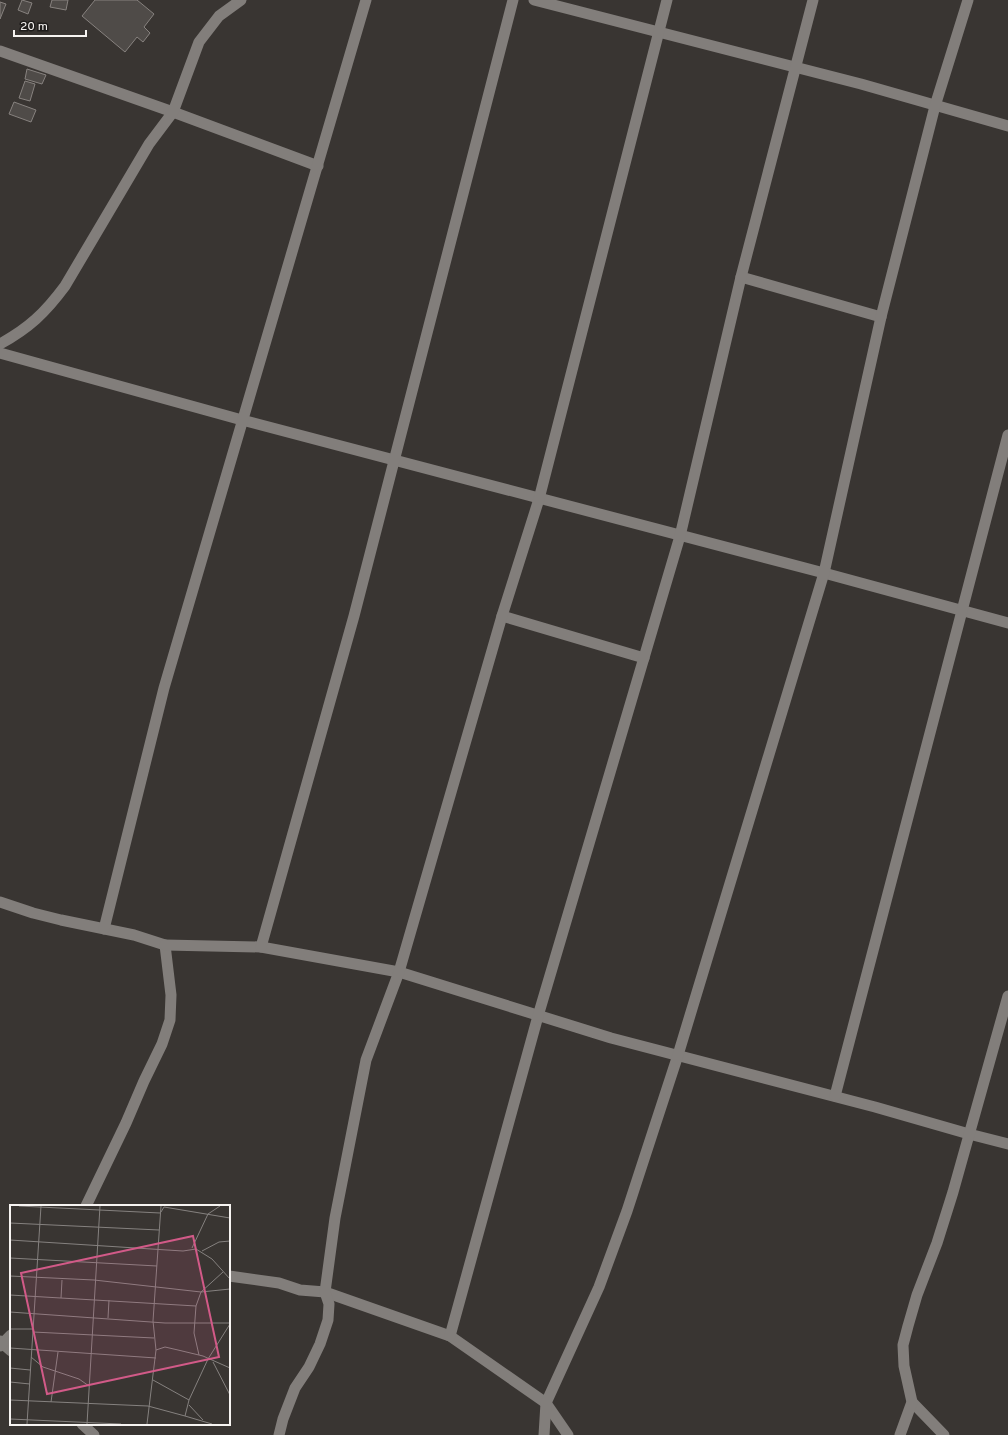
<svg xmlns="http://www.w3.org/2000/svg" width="1008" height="1435" viewBox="0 0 1008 1435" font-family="Overpass,sans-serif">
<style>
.building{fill:#4f4b48;stroke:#87827f}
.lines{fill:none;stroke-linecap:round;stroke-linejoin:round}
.minor{stroke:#827e7b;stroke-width:11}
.inset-road{fill:none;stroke:#85817f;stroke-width:1}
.view{fill:#d25a88;fill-opacity:0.15;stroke:#d25a88;stroke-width:2}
.inset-edge{fill:none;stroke:#f7f4f2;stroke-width:2}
</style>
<rect width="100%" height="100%" fill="#393532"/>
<g class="building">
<polygon points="22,0 32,3 28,14 18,10"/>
<polygon points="52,0 68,0 66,10 50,7"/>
<polygon points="95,0 137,0 154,14 144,27 150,33 143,42 137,37 125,52 82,16"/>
<polygon points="0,2 6,4 0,19"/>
<polygon points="27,69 46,75 42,84 25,79"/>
<polygon points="25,81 35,84 30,101 19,98"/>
<polygon points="14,102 36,110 31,122 9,114"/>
</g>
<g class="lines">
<g class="minor">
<polyline points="534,0 861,84 1008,126"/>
<polyline points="0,51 173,112 318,166"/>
<polyline points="741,277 881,317"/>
<path d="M0,344C29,328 45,313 65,286L149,144L173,112L199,42L219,16L241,0"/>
<polyline points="0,353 242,420 824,573 1008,623"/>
<polyline points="502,616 644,658"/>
<polyline points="0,902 33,913 61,920 134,935 165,945 171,995 170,1020 162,1044 144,1081 126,1123 86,1206"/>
<polyline points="104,929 164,688 366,0"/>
<polyline points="165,945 261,947 399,972 611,1038 875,1107 969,1134 1008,1144"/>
<polyline points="261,947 354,616 513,0"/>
<polyline points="835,1096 1008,435"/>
<polyline points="229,1276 279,1283 300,1290 325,1292 450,1336 546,1403 568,1435"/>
<polyline points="450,1336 538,1016 680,536 741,277 813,0"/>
<polyline points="0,1341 11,1351"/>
<polyline points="0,1346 11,1335"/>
<polyline points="912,1402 944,1435"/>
<polyline points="82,1424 94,1435"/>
<polyline points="279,1435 283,1419 295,1388 309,1367 320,1344 328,1320 329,1304 325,1292 335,1218 366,1060 399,972 502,616 539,499 667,0"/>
<polyline points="544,1435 546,1403 599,1287 627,1211 678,1055 824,573 881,317 935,106 968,0"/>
<polyline points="900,1435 912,1402 904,1366 903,1345 908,1326 917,1295 937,1243 953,1192 1008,996"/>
</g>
</g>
<g transform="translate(10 1205)">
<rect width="220" height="220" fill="#393532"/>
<path class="inset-road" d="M9,1L150,8M151,7L154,2L220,13M0,18L149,25M0,35L173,46L186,44L202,54L220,74M182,43L198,9L210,1M192,46L209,37L220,36M0,53L147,61M0,71L84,75L191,87L220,84M0,90L186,101M51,93L52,75M0,107L155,118H220M98,113L99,95M0,124H23M23,127L144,133M0,143L146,153M146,145L143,116L151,1M189,150L184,128L186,101L191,87L213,67M21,152L33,162L69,174L79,181M203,157L220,190M0,163L20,165M143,175L179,195M0,177L20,179M0,195L138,201L175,211L179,195L198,154L220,119M41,197L48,147M179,200L193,215M175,211L202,219M0,214L111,219M17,219L31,1M77,219L90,1M137,219L146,145L155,142L168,145L193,151L220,163"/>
<path class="view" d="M183,31L209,152L37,189L11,68Z"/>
<rect width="220" height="220" class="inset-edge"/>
</g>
<path d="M14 30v6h72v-6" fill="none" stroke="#f7f4f2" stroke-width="2"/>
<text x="20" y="30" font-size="12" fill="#f7f4f2" stroke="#1f1d1c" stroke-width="3" paint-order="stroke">20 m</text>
</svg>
